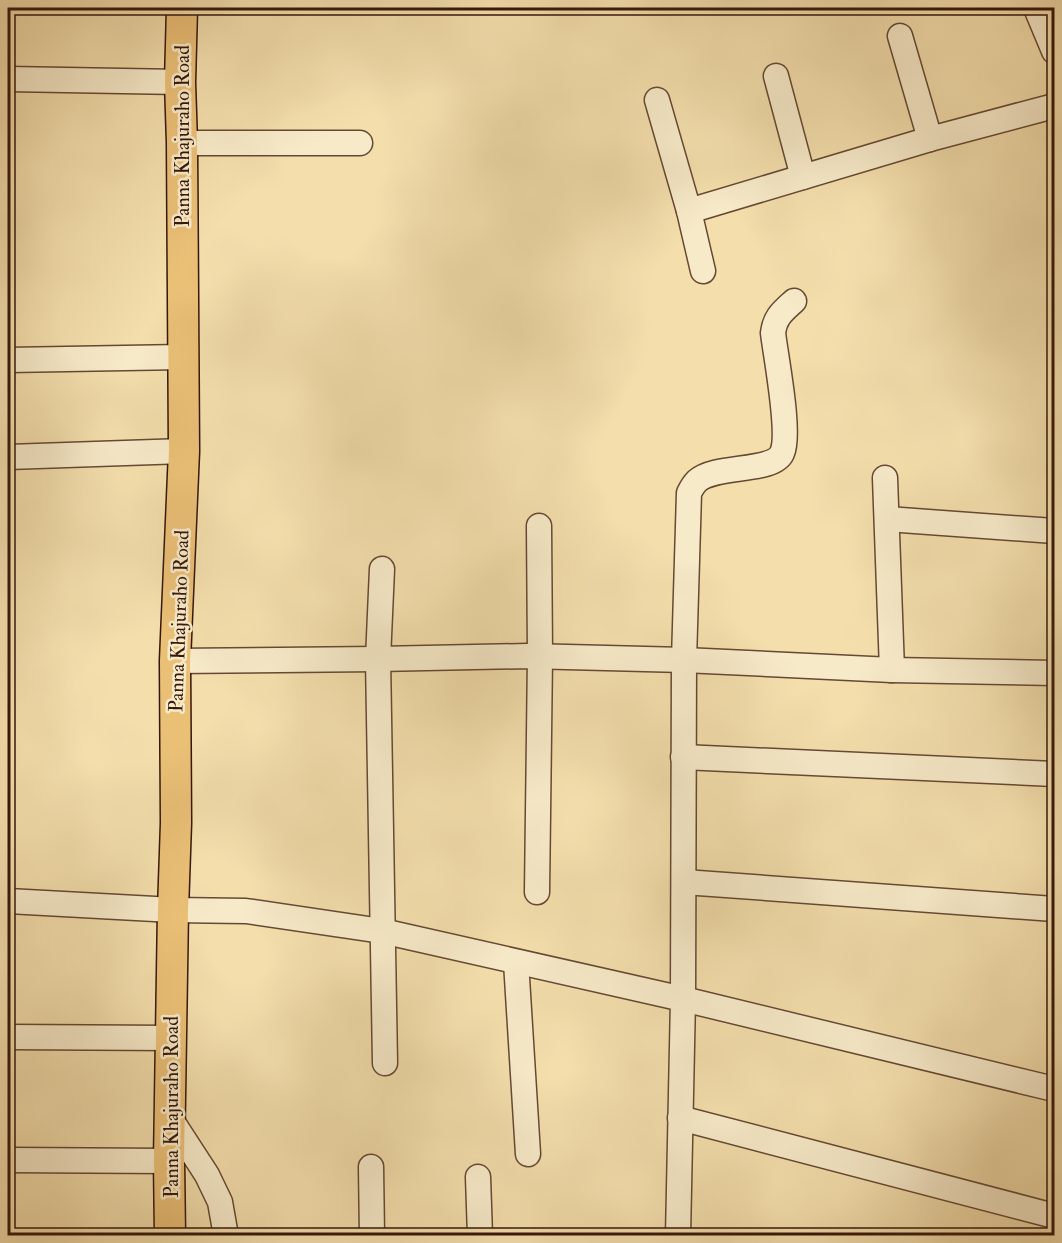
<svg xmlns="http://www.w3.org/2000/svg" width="1062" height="1243" viewBox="0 0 1062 1243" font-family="'IM FELL Double Pica',serif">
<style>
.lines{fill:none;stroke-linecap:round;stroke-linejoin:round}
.minor-casing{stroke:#654932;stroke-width:27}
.major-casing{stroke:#36170a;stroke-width:33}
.minor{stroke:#f7eac9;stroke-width:24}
.major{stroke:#eabf76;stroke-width:30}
.labels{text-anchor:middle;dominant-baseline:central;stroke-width:5;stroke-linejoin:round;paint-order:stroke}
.street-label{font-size:20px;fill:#36170a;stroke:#f7eac9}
</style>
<rect width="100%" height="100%" fill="#f3deac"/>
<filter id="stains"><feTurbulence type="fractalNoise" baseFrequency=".00333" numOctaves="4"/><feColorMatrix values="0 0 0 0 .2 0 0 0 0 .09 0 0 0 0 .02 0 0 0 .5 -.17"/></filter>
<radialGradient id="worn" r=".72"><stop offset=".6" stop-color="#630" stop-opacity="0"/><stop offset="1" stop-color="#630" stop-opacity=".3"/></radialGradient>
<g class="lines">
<defs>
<g id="minor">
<polyline points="1036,8 1054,51"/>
<polyline points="900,36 930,139"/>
<polyline points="776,76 803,177"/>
<polyline points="8,79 180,82"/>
<polyline points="657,100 689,211 703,271"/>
<polyline points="182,143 360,143"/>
<polyline points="689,211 930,139 1054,106"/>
<polyline points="8,360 183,357"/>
<polyline points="8,457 184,451"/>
<polyline points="885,478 892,670"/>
<polyline points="887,519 1054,531"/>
<polyline points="382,569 378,659 385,1063"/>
<polyline points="175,661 378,659 528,656 684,660 892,670 1054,673"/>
<polyline points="683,757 1054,774"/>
<polyline points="684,882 1054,909"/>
<polyline points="537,892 540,656 539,526"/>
<polyline points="8,901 173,910 246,911 382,931 683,999 1054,1089"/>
<polyline points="516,962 528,1154"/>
<polyline points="8,1037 171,1038"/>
<polyline points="170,1118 207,1175 220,1202 226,1236"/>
<polyline points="680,1118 1054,1216"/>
<polyline points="8,1160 169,1161"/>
<polyline points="371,1167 372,1236"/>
<polyline points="478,1177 480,1236"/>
<path d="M678,1236L683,999L684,660L689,493C691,489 694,484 697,481C716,464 773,473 782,453C791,434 776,358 773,333C775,317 782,312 794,301"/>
</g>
<polyline id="major" points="170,1236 169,1161 173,910 176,823 175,661 184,451 182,143 180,82 182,8"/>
</defs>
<use href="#minor" class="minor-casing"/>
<use href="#major" class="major-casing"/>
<use href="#minor" class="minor"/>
<use href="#major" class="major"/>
</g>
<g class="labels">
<g class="street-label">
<text transform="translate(182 136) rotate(-90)">Panna Khajuraho Road</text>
<text transform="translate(179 621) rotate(-88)">Panna Khajuraho Road</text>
<text transform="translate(171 1107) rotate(-90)">Panna Khajuraho Road</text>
</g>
</g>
<rect width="1062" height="1243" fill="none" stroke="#f3deac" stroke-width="30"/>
<rect x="9" y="9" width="1044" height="1225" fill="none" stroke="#36170a" stroke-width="3"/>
<rect x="15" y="15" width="1032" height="1213" fill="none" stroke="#36170a" stroke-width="1.5"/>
<rect width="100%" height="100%" filter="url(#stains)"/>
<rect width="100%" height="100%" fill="url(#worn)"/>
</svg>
